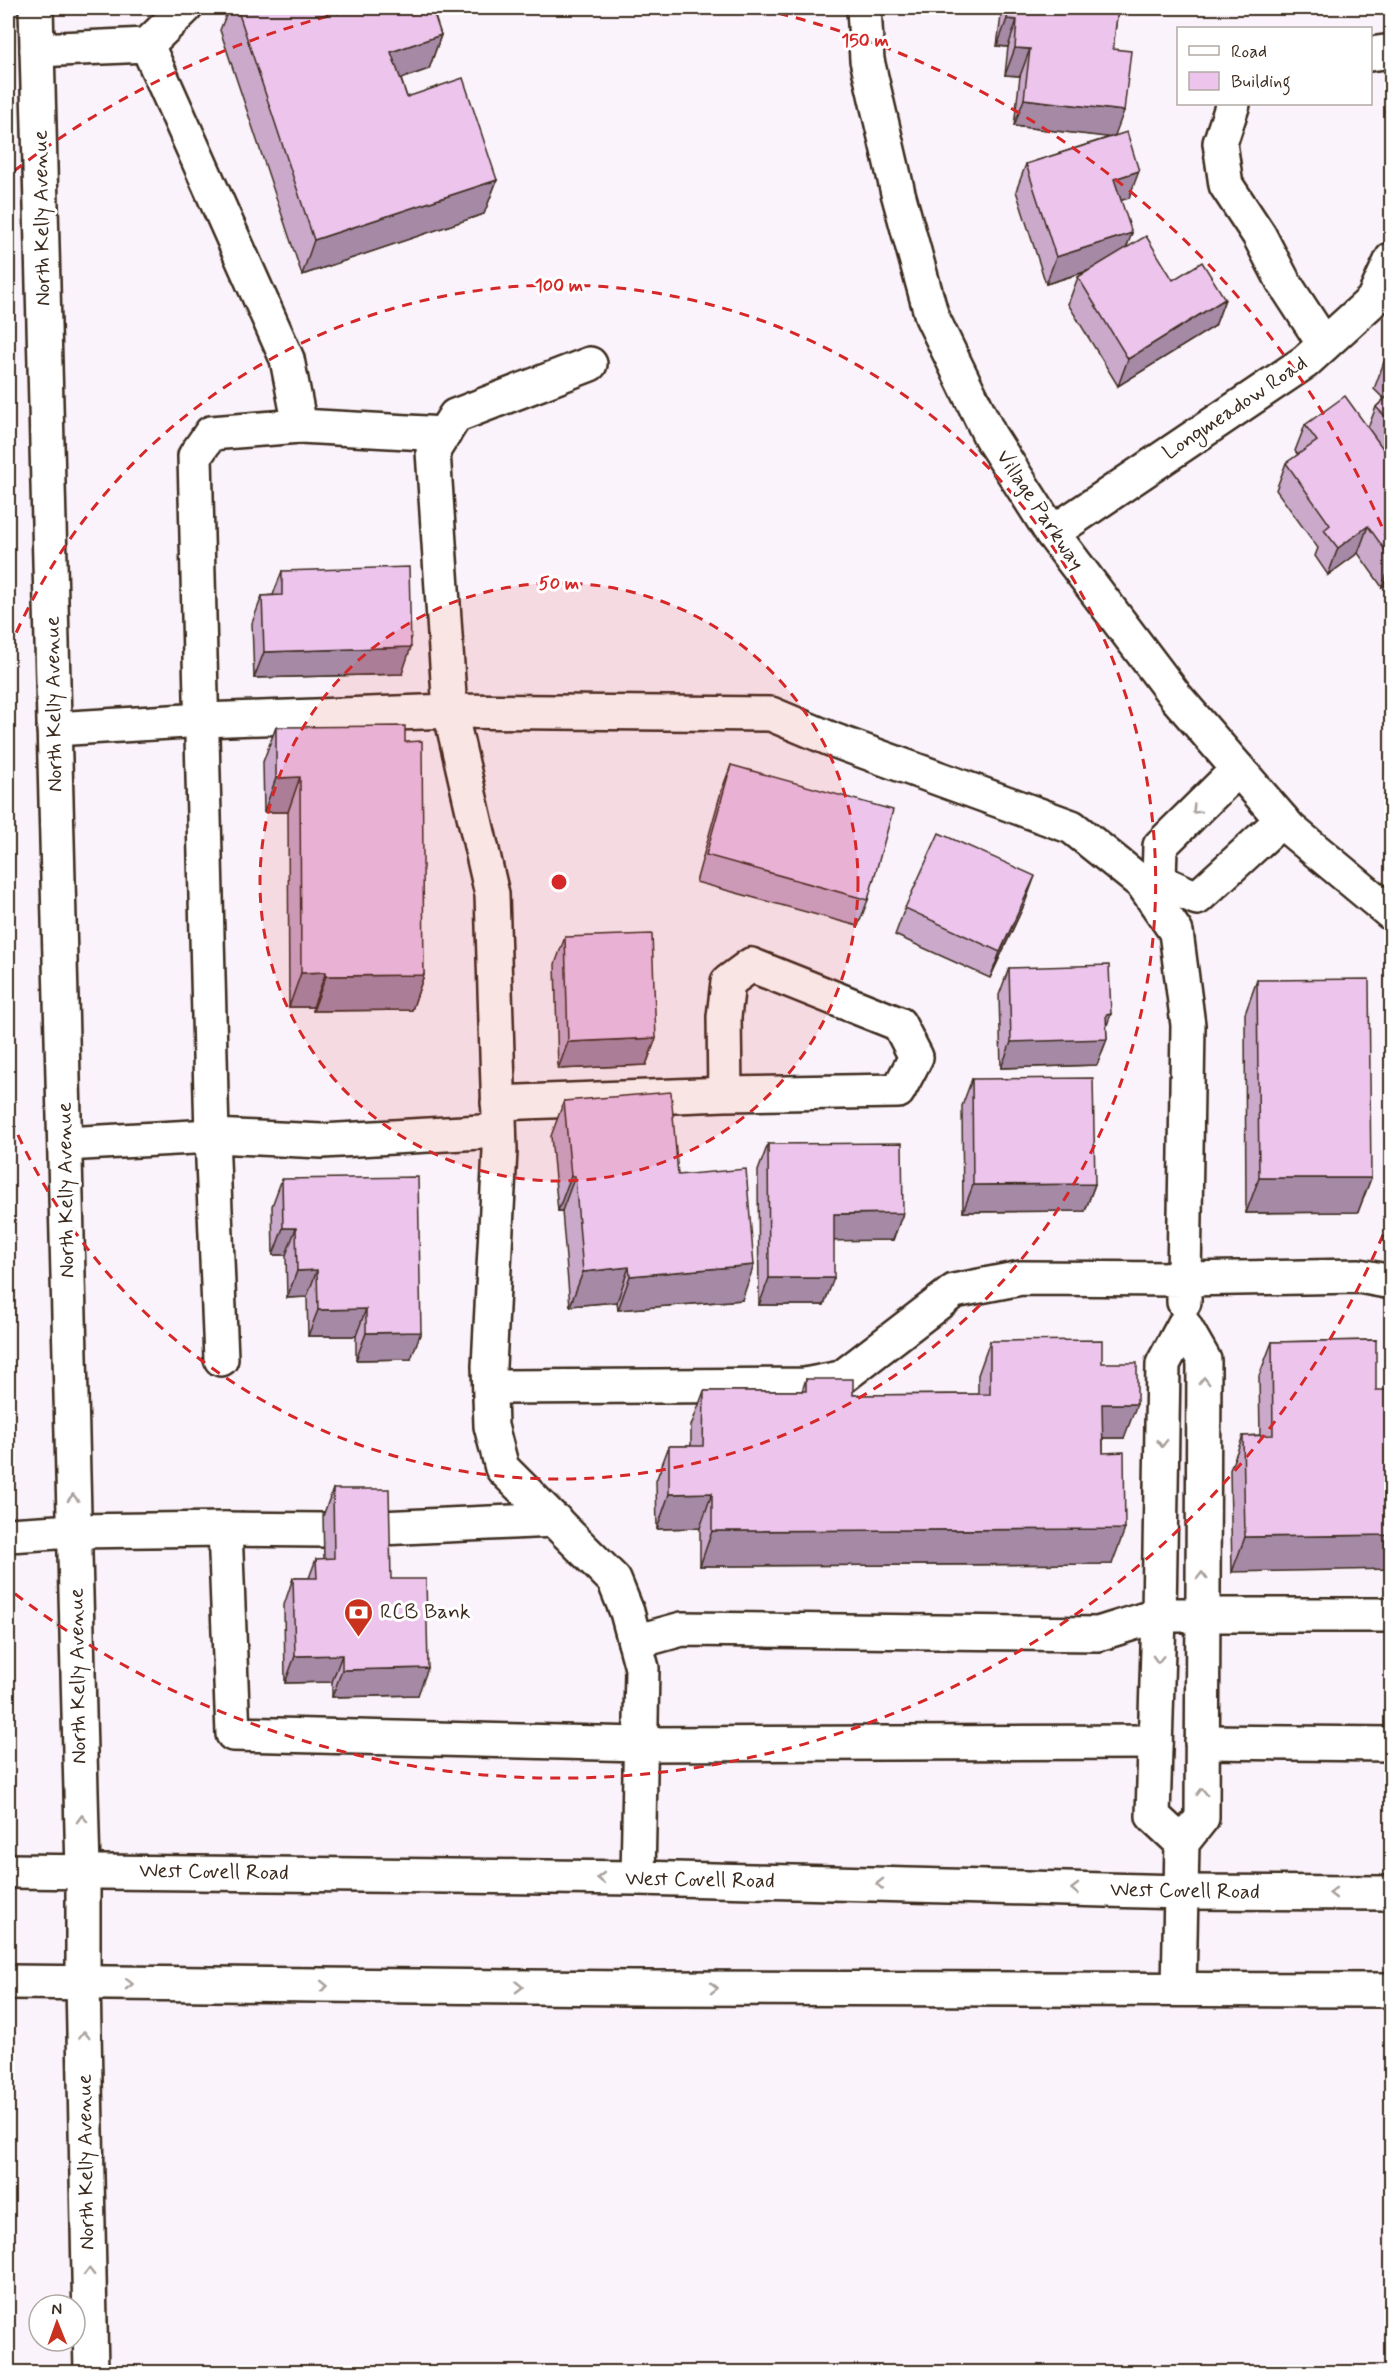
<svg xmlns="http://www.w3.org/2000/svg" width="1399" height="2380" viewBox="0 0 1399 2380" font-family="Mynerve,sans-serif">
<style>
.lines{fill:none;stroke-linecap:round;stroke-linejoin:round}
.minor-casing{stroke:#3b2a1e;stroke-width:38}
.minor{stroke:#fff;stroke-width:33}
.wall{fill:#cba9cb;stroke:#3b2a1e;stroke-width:1.5}
.shaded-wall{fill:#a589a5;stroke:#3b2a1e;stroke-width:1.5}
.building{fill:#ecc4ec;stroke:#3b2a1e;stroke-width:1.5}
.oneway{stroke:#a79f9a}
.ring{fill:none;stroke:#d62828;stroke-width:3;stroke-dasharray:10 8}
.labels{text-anchor:middle;dominant-baseline:central;stroke-width:6;stroke-linejoin:round;paint-order:stroke}
.street-label{font-size:21px;fill:#3b2a1e;stroke:#fff}
.poi-label{font-size:21px;fill:#3b2a1e;stroke:#fff;text-anchor:start}
.centre{fill:#d62828;stroke:#fff;stroke-width:3}
.ring-label{font-size:18px;text-anchor:middle;font-weight:bold;fill:#d62828;stroke:#fff;stroke-width:6;stroke-linejoin:round;paint-order:stroke}
</style>
<rect width="100%" height="100%" fill="#fbf3fb"/>
<filter id="ink" filterUnits="userSpaceOnUse"><feTurbulence type="fractalNoise" baseFrequency=".0167" numOctaves="2"/><feDisplacementMap in="SourceGraphic" scale="12" xChannelSelector="R" yChannelSelector="G"/><feConvolveMatrix kernelMatrix="1 2 1 2 8 2 1 2 1" color-interpolation-filters="sRGB"/></filter>
<g filter="url(#ink)">
<g class="lines">
<defs>
<g id="minor">
<polyline points="36,8 83,1871 83,1983 91,2372"/>
<polyline points="185,8 147,45 287,359 300,426 444,434"/>
<polyline points="864,8 867,60 898,193 932,317 990,436 1052,533 1176,697 1290,829 1392,914"/>
<polyline points="37,50 147,45"/>
<polyline points="1370,54 1392,51"/>
<polyline points="1233,104 1220,143 1226,185 1259,235 1283,281 1324,344"/>
<polyline points="590,364 455,416 433,451 450,711 771,714 833,740 1072,827 1143,884 1176,932 1188,1025 1184,1279 1359,1276 1392,1282"/>
<polyline points="1052,533 1305,362 1373,300 1392,259"/>
<polyline points="54,729 203,720 450,711 492,894 500,1150 489,1366 491,1426 502,1468 614,1580 627,1612 642,1668 638,1878"/>
<polyline points="1238,769 1160,846 1159,881 1197,898 1282,820"/>
<polyline points="498,1103 725,1094 898,1091 916,1057 899,1024 751,965 728,982 724,1017 725,1094"/>
<polyline points="65,1144 212,1136 322,1141 499,1131"/>
<polyline points="221,1359 212,1136 195,456 211,433 300,426"/>
<polyline points="490,1387 805,1385 841,1378 954,1291 1021,1278 1184,1279 1184,1302"/>
<polyline points="380,1528 555,1520"/>
<polyline points="225,1529 323,1530"/>
<polyline points="8,1535 74,1531 225,1529 233,1734 640,1744 1155,1742"/>
<polyline points="635,1642 682,1629 1098,1634 1159,1615 1392,1615"/>
<polyline points="1202,1742 1392,1744"/>
<polyline points="8,1871 638,1878 1182,1892 1392,1893"/>
<polyline points="8,1982 634,1988 1392,1990"/>
<polyline points="1179,1988 1182,1843 1202,1818 1204,1360 1184,1325 1163,1364 1159,1615 1153,1816 1182,1843"/>
</g>
</defs>
<use href="#minor" class="minor-casing"/>
<use href="#minor" class="minor"/>
</g>
<g class="wall">
<polygon points="229,8 432,8 441,35 429,69 401,79 407,97 497,180 484,214 302,275 220,30"/>
<polygon points="1002,8 1118,8 1113,49 1115,136 1129,198 1121,200 1126,248 1173,280 1225,299 1215,326 1118,386 1068,304 1078,277 1089,271 1046,284 1016,191 1026,164 1110,137 1014,126 1020,76 1005,75 1008,47 997,46"/>
<polygon points="1392,355 1392,460 1389,457 1392,461 1392,580 1382,587 1358,553 1328,575 1315,556 1318,548 1276,490 1286,463 1298,455 1295,451 1305,425 1368,428 1376,407 1384,399 1374,389 1384,362"/>
<polygon points="282,571 402,674 254,678 252,623 262,596 273,595"/>
<polygon points="276,727 405,742 424,975 412,1010 313,1011 313,1007 289,1007 288,812 264,812 263,762"/>
<polygon points="731,765 868,900 858,926 696,882 721,792"/>
<polygon points="1025,903 990,978 895,935 905,908"/>
<polygon points="565,937 656,1038 646,1065 558,1069 555,964"/>
<polygon points="1009,968 1111,1014 1106,1025 1107,1039 1097,1065 1001,1068 999,995"/>
<polygon points="1257,980 1371,1178 1358,1212 1246,1213 1245,1014"/>
<polygon points="972,1079 1095,1184 1085,1211 963,1212 962,1106"/>
<polygon points="564,1101 678,1175 742,1300 618,1310 617,1302 570,1306 562,1211 558,1211 551,1136"/>
<polygon points="768,1144 903,1213 893,1240 834,1240 824,1305 759,1305 758,1171"/>
<polygon points="282,1179 411,1359 356,1360 356,1336 308,1336 307,1297 287,1298 286,1255 273,1255 272,1206"/>
<polygon points="1376,1340 1232,1572 1230,1470 1243,1436 1260,1435 1259,1376 1272,1342"/>
<polygon points="990,1341 1102,1363 1124,1438 1103,1438 1103,1453 1112,1564 700,1566 700,1528 657,1529 656,1481 669,1446 691,1446 691,1426 704,1391 802,1391 806,1379 853,1395 978,1394 978,1375"/>
<polygon points="333,1489 391,1579 418,1695 332,1697 332,1682 285,1683 284,1605 293,1578 309,1578 316,1559 324,1559 323,1516"/>
</g>
<g class="shaded-wall">
<polygon points="1007,19 1017,20 1008,47 997,46"/>
<polygon points="441,35 429,69 379,86 391,52"/>
<polygon points="1015,48 1030,49 1020,76 1005,75"/>
<polygon points="1024,99 1124,111 1114,138 1014,126"/>
<polygon points="1139,171 1129,198 1104,206 1114,179"/>
<polygon points="497,180 484,214 302,275 314,240"/>
<polygon points="1132,233 1122,260 1046,284 1056,257"/>
<polygon points="1225,299 1215,326 1118,386 1128,359"/>
<polygon points="1368,526 1358,553 1328,575 1338,548"/>
<polygon points="1392,562 1392,580 1382,587"/>
<polygon points="411,647 402,674 254,678 264,652"/>
<polygon points="300,777 288,812 264,812 276,778"/>
<polygon points="1035,876 1025,903 990,978 1000,952"/>
<polygon points="326,972 313,1007 289,1007 301,973"/>
<polygon points="424,975 412,1010 313,1011 326,976"/>
<polygon points="1111,1014 1102,1039 1107,1039 1097,1065 1001,1068 1011,1042"/>
<polygon points="656,1038 646,1065 558,1069 568,1042"/>
<polygon points="571,1176 575,1176 562,1211 558,1211"/>
<polygon points="1259,1178 1371,1178 1358,1212 1246,1213"/>
<polygon points="1095,1184 1085,1211 963,1212 973,1185"/>
<polygon points="903,1213 893,1240 824,1241 834,1214"/>
<polygon points="283,1228 296,1228 286,1255 273,1255"/>
<polygon points="754,1265 742,1300 618,1310 630,1276"/>
<polygon points="629,1267 617,1302 570,1306 583,1272"/>
<polygon points="317,1270 307,1297 287,1298 297,1271"/>
<polygon points="769,1278 834,1278 824,1305 759,1305"/>
<polygon points="366,1309 356,1336 308,1336 318,1310"/>
<polygon points="421,1332 411,1359 356,1360 366,1333"/>
<polygon points="1102,1404 1137,1404 1124,1438 1090,1438"/>
<polygon points="712,1493 700,1528 657,1529 669,1494"/>
<polygon points="1125,1529 1112,1564 700,1566 712,1531"/>
<polygon points="1392,1535 1392,1569 1232,1572 1245,1537"/>
<polygon points="342,1655 332,1682 285,1683 295,1656"/>
<polygon points="428,1668 418,1695 332,1697 342,1670"/>
</g>
<g class="building">
<polygon points="237,8 432,8 441,35 391,52 407,97 463,78 497,180 314,240"/>
<polygon points="1009,8 1118,8 1113,49 1131,51 1124,111 1024,99 1030,49 1015,48 1017,20 1007,19"/>
<polygon points="1127,132 1139,171 1114,179 1132,233 1056,257 1026,164"/>
<polygon points="1146,236 1173,280 1202,262 1225,299 1128,359 1078,277"/>
<polygon points="1392,355 1392,370 1384,362"/>
<polygon points="1392,392 1392,423 1376,407"/>
<polygon points="1345,396 1392,461 1392,560 1368,526 1338,548 1324,530 1330,525 1286,463 1317,441 1305,425"/>
<polygon points="409,567 411,647 264,652 262,596 282,595 282,571"/>
<polygon points="405,726 405,742 422,741 424,975 326,976 326,972 301,973 300,777 276,778 276,727"/>
<polygon points="731,765 893,810 868,900 706,855"/>
<polygon points="939,833 1035,876 1000,952 905,908"/>
<polygon points="652,934 656,1038 568,1042 565,937"/>
<polygon points="1109,965 1111,1014 1106,1015 1107,1039 1011,1042 1009,968"/>
<polygon points="1369,979 1371,1178 1259,1178 1257,980"/>
<polygon points="1093,1078 1095,1184 973,1185 972,1079"/>
<polygon points="671,1092 678,1175 746,1169 754,1265 630,1276 629,1267 583,1272 575,1176 571,1176 564,1101"/>
<polygon points="902,1143 903,1213 834,1214 834,1278 769,1278 768,1144"/>
<polygon points="418,1177 421,1332 366,1333 366,1309 318,1310 317,1270 297,1271 296,1228 283,1228 282,1179"/>
<polygon points="1102,1340 1102,1363 1137,1363 1137,1404 1102,1404 1103,1453 1124,1452 1125,1529 712,1531 712,1493 669,1494 669,1446 703,1446 704,1391 806,1391 806,1379 853,1379 853,1395 990,1394 990,1341"/>
<polygon points="1376,1340 1376,1390 1392,1390 1392,1535 1245,1537 1243,1436 1273,1435 1272,1342"/>
<polygon points="333,1489 389,1489 391,1579 426,1579 428,1668 342,1670 342,1655 295,1656 293,1578 317,1578 316,1559 334,1558"/>
</g>
<defs><path id="oneway-chevron" d="M-2-3.5L2.5 0L-2 3.5" fill="none" stroke-width="1.6" stroke-linecap="round" stroke-linejoin="round" transform="scale(1.5)"/></defs>
<g class="oneway">
<use href="#oneway-chevron" transform="translate(1196 810) rotate(135)"/>
<use href="#oneway-chevron" transform="translate(1204 1381) rotate(-90)"/>
<use href="#oneway-chevron" transform="translate(1162 1443) rotate(91)"/>
<use href="#oneway-chevron" transform="translate(73 1498) rotate(-91)"/>
<use href="#oneway-chevron" transform="translate(1202 1576) rotate(-90)"/>
<use href="#oneway-chevron" transform="translate(1158 1659) rotate(92)"/>
<use href="#oneway-chevron" transform="translate(1202 1792) rotate(-90)"/>
<use href="#oneway-chevron" transform="translate(82 1819) rotate(-92)"/>
<use href="#oneway-chevron" transform="translate(601 1878) rotate(-179)"/>
<use href="#oneway-chevron" transform="translate(880 1884) rotate(-179)"/>
<use href="#oneway-chevron" transform="translate(1075 1889) rotate(-179)"/>
<use href="#oneway-chevron" transform="translate(1333 1893) rotate(-180)"/>
<use href="#oneway-chevron" transform="translate(129 1984) rotate(1)"/>
<use href="#oneway-chevron" transform="translate(324 1986) rotate(1)"/>
<use href="#oneway-chevron" transform="translate(519 1987) rotate(1)"/>
<use href="#oneway-chevron" transform="translate(714 1988)"/>
<use href="#oneway-chevron" transform="translate(84 2035) rotate(-91)"/>
<use href="#oneway-chevron" transform="translate(89 2272) rotate(-91)"/>
</g>
</g>
<circle cx="559" cy="882" r="299" fill="#d62828" fill-opacity=".12"/>
<g class="ring">
<circle cx="559" cy="882" r="299"/>
<path d="M9 649A597 597 0 1 1 9 1115"/>
<path d="M1390 1218A896 896 0 0 1 14 1593M14 171A896 896 0 0 1 357 9M761 9A896 896 0 0 1 1390 546"/>
</g>
<defs>
<symbol id="bank-pin" viewBox="-11 -11 22 30"><path d="M0 17L-7.5 6A9.5 9.5 0 1 1 7.5 6Z" fill="#c8321e" stroke="#fff"/><path d="M-6-4H6V4H-6ZM0-2.3a2.3 2.3 0 1 0 0 4.6a2.3 2.3 0 1 0 0-4.6Z" fill="#fff"/></symbol>
</defs>
<g fill-rule="evenodd">
<use href="#bank-pin" x="342" y="1596" width="33" height="45"/>
</g>
<g class="labels">
<g class="street-label">
<text transform="translate(42 218) rotate(-91)">North Kelly Avenue</text>
<text transform="translate(1235 408) rotate(-34)">Longmeadow Road</text>
<text transform="translate(1040 510) rotate(56)">Village Parkway</text>
<text transform="translate(54 704) rotate(-91)">North Kelly Avenue</text>
<text transform="translate(66 1190) rotate(-91)">North Kelly Avenue</text>
<text transform="translate(78 1676) rotate(-91)">North Kelly Avenue</text>
<text transform="translate(214 1872) rotate(1)">West Covell Road</text>
<text transform="translate(700 1880) rotate(1)">West Covell Road</text>
<text transform="translate(1185 1891) rotate(1)">West Covell Road</text>
<text transform="translate(86 2162) rotate(-91)">North Kelly Avenue</text>
</g>
<g class="poi-label">
<text x="380" y="1612">RCB Bank</text>
</g>
</g>
<circle cx="559" cy="882" r="9" class="centre"/>
<g class="ring-label">
<text x="865" y="46">150 m</text>
<text x="559" y="291">100 m</text>
<text x="559" y="589">50 m</text>
</g>
<rect width="1399" height="2380" fill="none" stroke="#fff" stroke-width="30"/>
<rect x="15" y="15" width="1369" height="2350" fill="none" stroke="#3b2a1e" stroke-width="2" filter="url(#ink)"/>
<rect x="1177" y="27" width="195" height="78" fill="#ffffff" stroke="#b1aaa5" stroke-width="1.5"/>
<rect x="1189" y="46" width="30" height="9" fill="#ffffff" stroke="#b1aaa5" stroke-width="1.5"/>
<text x="1231" y="57" font-size="18" fill="#3b2a1e">Road</text>
<rect x="1189" y="72" width="30" height="18" fill="#ecc4ec" stroke="#b1aaa5" stroke-width="1.5"/>
<text x="1231" y="87" font-size="18" fill="#3b2a1e">Building</text>
<g transform="translate(57 2323) rotate(359)"><circle r="28" fill="#ffffff" stroke="#b1aaa5" stroke-width="1.5"/>
<path d="M0-4.5L10 22L0 15L-10 22Z" fill="#c8321e"/>
<text y="-9" font-size="16" font-weight="bold" text-anchor="middle" fill="#3b2a1e">N</text>
</g>
</svg>
